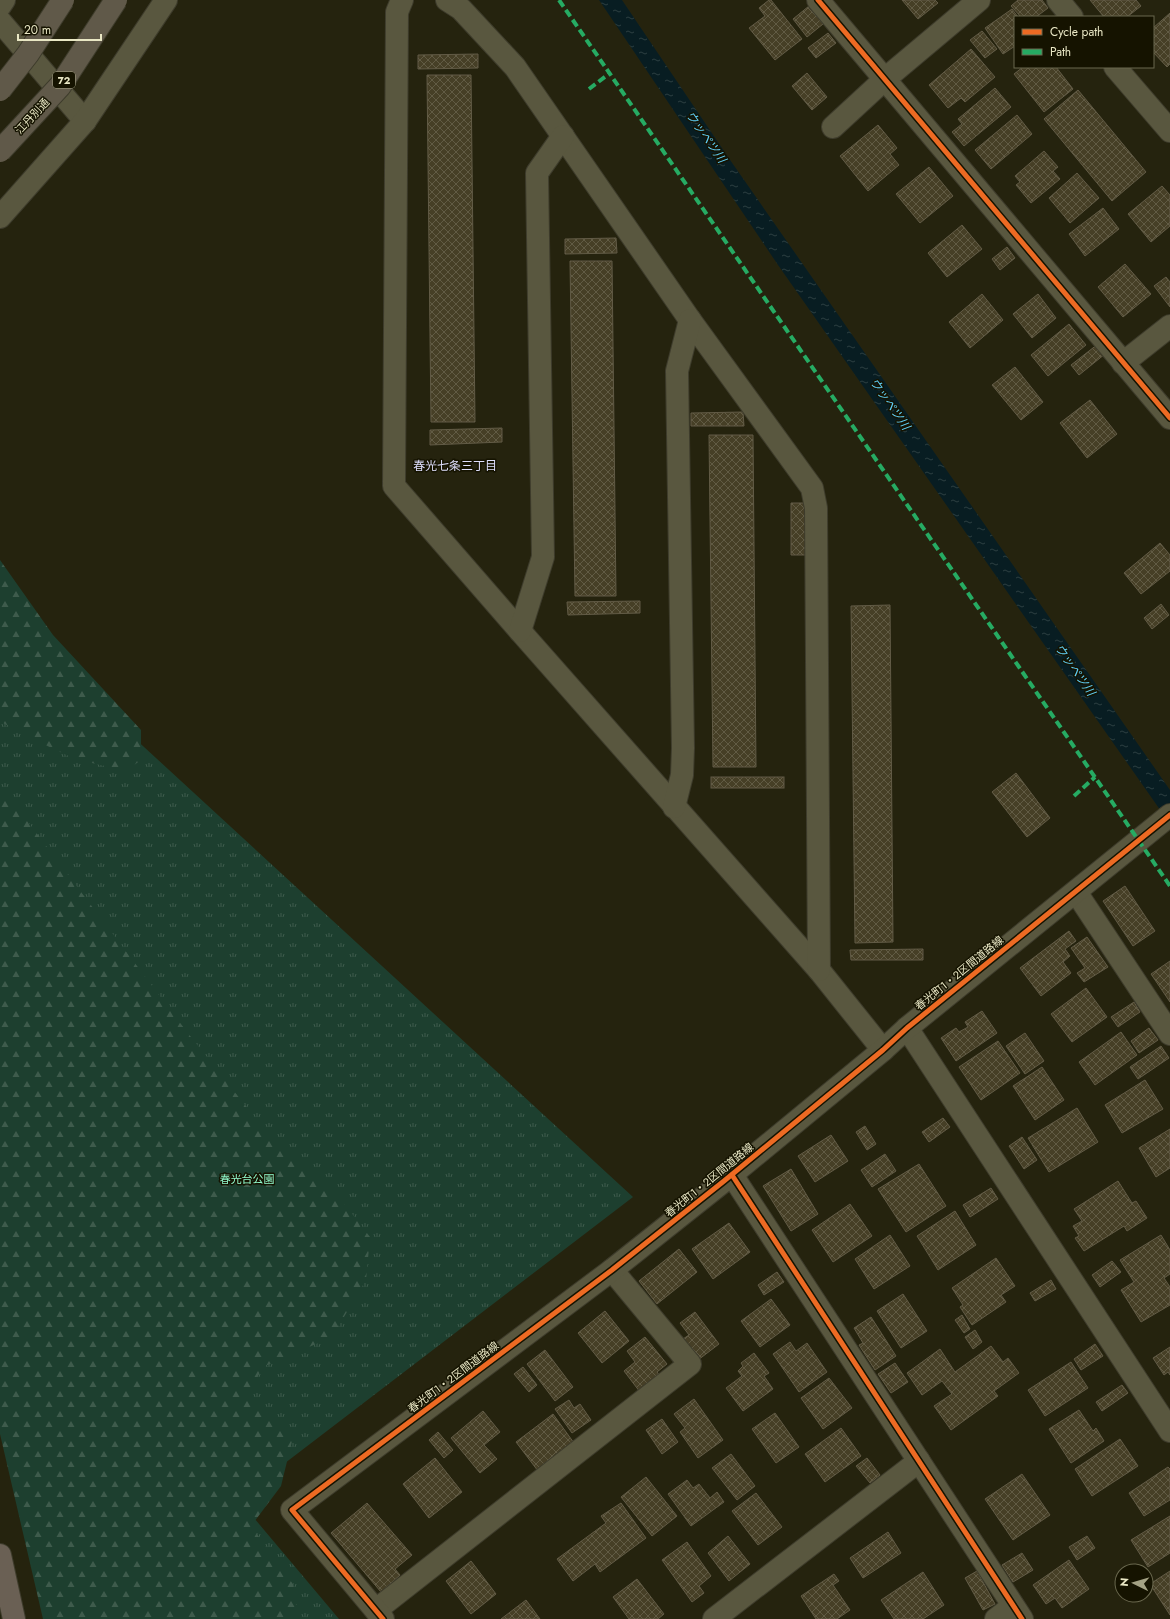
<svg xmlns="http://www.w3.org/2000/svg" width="1170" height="1619" viewBox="0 0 1170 1619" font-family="Jost,'Noto Sans JP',sans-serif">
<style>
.grass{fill:url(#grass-tufts)}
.forest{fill:url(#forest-firs)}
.water{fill:url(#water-ripples)}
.building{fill:url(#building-cross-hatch);stroke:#625b46}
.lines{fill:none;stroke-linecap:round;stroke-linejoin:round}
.minor-casing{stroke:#3e3c2c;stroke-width:24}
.highway-casing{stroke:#3e3c2c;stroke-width:24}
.minor{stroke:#59573f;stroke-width:22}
.highway{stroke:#6a6054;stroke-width:22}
.major-bridge-casing{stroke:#3e3c2c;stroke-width:24;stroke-linecap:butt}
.major-bridge{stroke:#605949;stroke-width:22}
.quiet{stroke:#26ab63;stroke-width:4;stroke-dasharray:8 4;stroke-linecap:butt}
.cycleway-casing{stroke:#151300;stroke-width:8}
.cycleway{stroke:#ed6a23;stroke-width:5}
.labels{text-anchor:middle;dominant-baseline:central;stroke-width:3;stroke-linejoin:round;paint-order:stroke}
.shield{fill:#151300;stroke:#a9a789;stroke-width:1}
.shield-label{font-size:10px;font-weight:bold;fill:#e9e7c4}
.street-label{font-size:11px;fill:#e9e7c4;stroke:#151300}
.park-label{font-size:11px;fill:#92fbce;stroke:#151300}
.water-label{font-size:12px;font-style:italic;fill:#61d2fa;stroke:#151300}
.neighbourhood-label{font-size:12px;fill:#dfdffd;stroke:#151300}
</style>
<defs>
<pattern id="grass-tufts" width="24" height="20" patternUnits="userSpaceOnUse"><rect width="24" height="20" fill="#1d3f2f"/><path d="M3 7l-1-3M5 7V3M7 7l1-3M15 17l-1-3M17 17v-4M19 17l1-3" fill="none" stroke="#3e5b4c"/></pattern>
<pattern id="forest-firs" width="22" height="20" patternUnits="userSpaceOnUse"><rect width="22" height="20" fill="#1d3f2f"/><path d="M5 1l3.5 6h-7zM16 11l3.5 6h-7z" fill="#3e5b4c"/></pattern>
<pattern id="water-ripples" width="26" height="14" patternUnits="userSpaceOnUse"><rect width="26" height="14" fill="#081d22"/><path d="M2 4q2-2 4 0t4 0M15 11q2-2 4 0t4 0" fill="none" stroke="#2c3e40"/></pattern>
<pattern id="building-cross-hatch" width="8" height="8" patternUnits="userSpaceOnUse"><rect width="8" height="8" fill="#463f26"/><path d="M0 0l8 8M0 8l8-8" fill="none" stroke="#615b44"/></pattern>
</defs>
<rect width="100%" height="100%" fill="#25230e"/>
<polygon class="grass" points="0,600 18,631 633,1197 238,1499 339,1619 64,1619 0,1213"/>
<g class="forest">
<polygon points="0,560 53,635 141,730 141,760 126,771 75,759 20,733 0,721"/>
<polygon points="0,785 187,1032 275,1143 328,1183 370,1237 366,1280 332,1337 263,1367 248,1394 262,1411 293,1437 281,1486 251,1526 293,1584 298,1619 43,1619 0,1434"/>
</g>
<polygon class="water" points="599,0 622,0 728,157 1170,790 1170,824 778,265"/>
<g class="building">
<polygon points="769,0 771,0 802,39 775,60 749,28 765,16 759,8"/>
<polygon points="902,0 935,0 938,3 918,19"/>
<polygon points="1018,0 1042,0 1048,8 1036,17 1021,17 1011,6"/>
<polygon points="1090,0 1136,0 1141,6 1127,17 1104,17"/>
<polygon points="809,6 823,24 807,37 793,19"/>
<polygon points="1012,9 1018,17 1015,17 1015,46 1003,54 985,28"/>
<polygon points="1170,13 1170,64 1167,67 1153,52 1153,28"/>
<polygon points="982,31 997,49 985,58 970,40"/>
<polygon points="828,33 836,43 816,58 808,48"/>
<polygon points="971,49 995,77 965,102 961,98 948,108 929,85"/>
<polygon points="478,54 478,68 418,69 418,55"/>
<polygon points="1023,67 1056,67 1073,89 1044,112 1014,74"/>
<polygon points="807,73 827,97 812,110 792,86"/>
<polygon points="427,75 471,75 475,422 431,422"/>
<polygon points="995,88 1011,107 964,146 952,132 962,124 958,119"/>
<polygon points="1078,90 1146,172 1112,201 1044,119"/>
<polygon points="1017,115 1032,134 991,169 975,150"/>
<polygon points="878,125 897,148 890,154 899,165 868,191 840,156"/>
<polygon points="1044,151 1058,167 1053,171 1060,179 1031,203 1016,185 1020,182 1015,176"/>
<polygon points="929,167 953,196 920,223 896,194"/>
<polygon points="1077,173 1099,198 1070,223 1049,198"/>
<polygon points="1162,186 1170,195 1170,226 1151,242 1128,214"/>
<polygon points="1103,208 1119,229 1085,256 1069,234"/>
<polygon points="962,225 982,249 947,277 928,253"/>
<polygon points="616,238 617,253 565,254 565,239"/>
<polygon points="1007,247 1015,258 1000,270 992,259"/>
<polygon points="570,261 612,261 616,596 575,596"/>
<polygon points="1125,264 1151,294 1123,317 1098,287"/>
<polygon points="1166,277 1170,282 1170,307 1154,286"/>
<polygon points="982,294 1003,320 970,348 949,322"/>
<polygon points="1038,294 1056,318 1032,338 1013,314"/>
<polygon points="1069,324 1086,345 1048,376 1031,355"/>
<polygon points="1098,344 1105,354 1079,375 1071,365"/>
<polygon points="1015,367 1043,402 1021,420 992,385"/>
<polygon points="1090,400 1117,434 1087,458 1060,423"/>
<polygon points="743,412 744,426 691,426 691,413"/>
<polygon points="502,428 502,442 430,445 430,430"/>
<polygon points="709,435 753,435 756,767 713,767"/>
<polygon points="791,503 805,503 806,555 791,555"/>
<polygon points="1160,543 1170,555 1170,571 1141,594 1124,573"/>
<polygon points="640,601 640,613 568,615 567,602"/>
<polygon points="1161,604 1169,615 1152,629 1144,618"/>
<polygon points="890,605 893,942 855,943 851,606"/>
<polygon points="1016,773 1050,818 1027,837 992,792"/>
<rect x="711" y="777" width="73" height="11"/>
<polygon points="1125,886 1155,931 1133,946 1103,901"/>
<polygon points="1069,931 1076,941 1065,949 1070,956 1063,962 1071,973 1041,996 1020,968"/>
<polygon points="1087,937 1108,967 1084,982 1077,973 1085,968 1071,948"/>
<polygon points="923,949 923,960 851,960 850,950"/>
<polygon points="1170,961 1170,1002 1151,974"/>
<polygon points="1086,988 1107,1017 1072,1042 1051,1014"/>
<polygon points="1134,1002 1140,1012 1118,1027 1111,1017"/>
<polygon points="982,1011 997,1033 956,1061 941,1038 956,1028 959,1032 968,1027 965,1022"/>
<polygon points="1149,1028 1158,1040 1139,1053 1131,1041"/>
<polygon points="1121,1032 1137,1055 1095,1085 1079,1062"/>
<polygon points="1025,1033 1044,1061 1025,1074 1006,1046"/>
<polygon points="998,1041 1020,1073 981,1100 959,1067"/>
<polygon points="1161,1046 1169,1058 1138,1079 1130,1067"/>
<polygon points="1042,1067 1064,1100 1035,1120 1013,1086"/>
<polygon points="1145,1080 1163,1109 1122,1133 1105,1105"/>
<polygon points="1077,1108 1098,1142 1049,1172 1028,1138"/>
<polygon points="943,1118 950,1127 929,1142 922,1132"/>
<polygon points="865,1126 876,1144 867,1150 856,1132"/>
<polygon points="1170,1129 1170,1168 1156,1177 1139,1148"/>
<polygon points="831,1135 848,1161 815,1182 798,1156"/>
<polygon points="1022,1137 1037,1160 1024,1169 1009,1146"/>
<polygon points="885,1154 896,1171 872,1187 861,1170"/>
<polygon points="919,1164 946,1206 906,1232 878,1189"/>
<polygon points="791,1169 818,1214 791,1231 763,1186"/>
<polygon points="1118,1181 1132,1203 1136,1201 1147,1218 1127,1231 1124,1226 1084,1251 1075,1238 1079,1236 1073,1226 1082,1221 1074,1209"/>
<polygon points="991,1188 998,1199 970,1217 963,1205"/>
<polygon points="850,1204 872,1236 833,1262 812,1230"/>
<polygon points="955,1211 976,1245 938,1270 917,1236"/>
<polygon points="729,1223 750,1252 713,1279 692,1249"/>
<polygon points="890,1235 910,1266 874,1289 855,1259"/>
<polygon points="1161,1235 1170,1250 1170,1274 1164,1278 1170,1287 1170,1305 1141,1322 1121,1290 1134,1282 1120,1260"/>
<polygon points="679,1249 697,1272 657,1304 639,1281"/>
<polygon points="996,1258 1015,1286 1001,1295 1006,1302 972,1325 960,1307 963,1305 952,1288"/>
<polygon points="1112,1261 1121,1272 1100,1287 1092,1275"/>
<polygon points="777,1272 784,1282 764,1295 758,1285"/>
<polygon points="1051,1280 1056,1289 1035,1301 1030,1293"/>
<polygon points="903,1294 927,1331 901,1348 877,1311"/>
<polygon points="771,1299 790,1325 760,1347 741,1321"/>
<polygon points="605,1311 629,1341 602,1363 578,1333"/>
<polygon points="695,1312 719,1344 698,1360 683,1339 689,1335 680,1323"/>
<polygon points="962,1315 970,1329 964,1333 955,1320"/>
<polygon points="871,1317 896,1356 875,1370 859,1345 863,1343 854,1328"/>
<polygon points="975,1330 982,1342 973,1349 965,1337"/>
<polygon points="645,1337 667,1364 657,1372 661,1377 640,1392 624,1371 635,1362 627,1351"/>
<polygon points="790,1342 796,1351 807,1343 827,1372 799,1392 773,1354"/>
<polygon points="1095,1344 1103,1356 1081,1370 1074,1359"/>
<polygon points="991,1346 1003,1362 1008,1358 1019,1373 994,1391 998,1396 951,1430 934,1406 952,1394 942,1381 922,1395 907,1373 940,1349 955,1372"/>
<polygon points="1170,1347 1170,1375 1168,1372 1164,1375 1153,1358"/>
<polygon points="545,1350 573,1387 555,1401 527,1364"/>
<polygon points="754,1353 769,1373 764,1376 773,1389 743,1411 726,1388 742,1376 738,1371 743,1366 741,1363"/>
<polygon points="1071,1362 1088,1388 1045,1416 1028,1390"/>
<polygon points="895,1363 908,1382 891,1393 878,1374"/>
<polygon points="523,1367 537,1385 529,1392 514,1374"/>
<polygon points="829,1378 852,1408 823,1429 801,1398"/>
<polygon points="1122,1385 1128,1393 1102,1411 1096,1402"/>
<polygon points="694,1399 723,1440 698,1458 680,1432 685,1428 674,1414"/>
<polygon points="569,1400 574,1408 580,1404 591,1420 572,1433 555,1409"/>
<polygon points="1079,1410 1093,1431 1096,1428 1104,1441 1071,1463 1049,1429"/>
<polygon points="483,1411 500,1432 484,1445 497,1459 480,1473 451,1438"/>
<polygon points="775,1413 799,1447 776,1463 752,1429"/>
<polygon points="553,1414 574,1443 538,1471 516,1442"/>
<polygon points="662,1419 678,1442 662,1454 646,1430"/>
<polygon points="841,1428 861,1456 825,1482 805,1454"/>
<polygon points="438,1432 453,1450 444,1458 429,1440"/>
<polygon points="1120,1439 1138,1466 1092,1496 1075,1469"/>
<polygon points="731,1454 755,1486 737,1500 712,1468"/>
<polygon points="435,1458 462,1492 429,1518 403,1484"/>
<polygon points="867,1458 880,1475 870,1483 856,1466"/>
<polygon points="1168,1467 1170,1469 1170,1500 1144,1516 1129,1493"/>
<polygon points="1022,1474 1050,1515 1013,1540 985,1499"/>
<polygon points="646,1477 677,1516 652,1536 621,1497"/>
<polygon points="687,1480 693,1488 699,1484 710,1498 717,1492 724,1502 691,1526 668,1494"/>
<polygon points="756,1493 782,1527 758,1545 732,1511"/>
<polygon points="367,1503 412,1555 395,1569 400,1575 381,1592 331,1533"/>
<polygon points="621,1503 646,1538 600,1572 595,1564 573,1581 557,1559 606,1523 601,1516"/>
<polygon points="1170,1516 1170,1553 1148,1567 1131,1540"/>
<polygon points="888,1532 901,1553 863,1578 850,1558"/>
<polygon points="728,1536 750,1564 729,1581 708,1553"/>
<polygon points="1087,1536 1095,1548 1077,1560 1069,1547"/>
<polygon points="687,1542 711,1576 699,1586 704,1593 692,1602 662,1560"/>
<polygon points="1022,1553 1033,1570 1013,1582 1002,1565"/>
<polygon points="1069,1560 1089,1589 1062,1608 1055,1598 1046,1604 1033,1585"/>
<polygon points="471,1561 496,1594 471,1614 446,1581"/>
<polygon points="977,1571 995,1604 983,1610 965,1578"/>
<polygon points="1170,1571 1170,1615 1150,1584"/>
<polygon points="923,1572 944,1605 923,1619 894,1619 881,1600"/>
<polygon points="834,1574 839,1581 833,1585 850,1610 837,1619 816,1619 801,1596"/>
<polygon points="637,1579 664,1614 658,1619 629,1619 613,1597"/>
<polygon points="526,1600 540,1619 501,1619"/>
</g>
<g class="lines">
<defs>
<g id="minor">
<polyline points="402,0 397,12 394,486 520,631 819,970 883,1050"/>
<polyline points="447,0 461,9 515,67 690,320 812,488 816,508 819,970"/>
<polyline points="818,0 1170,418"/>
<polyline points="1058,0 1072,17"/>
<polyline points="0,6 4,0"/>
<polyline points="0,21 85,121"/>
<polyline points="1115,67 1170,131"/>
<polyline points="833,127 885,79 979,0"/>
<polyline points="0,217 85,121 166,0"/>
<polyline points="1123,363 1170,326"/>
<polyline points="520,631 543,557 537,173 563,136"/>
<polyline points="674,807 682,775 683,748 677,371 690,320"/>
<polyline points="1076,892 1170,1034"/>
<polyline points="907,1028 1170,1431"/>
<polyline points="732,1175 1022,1619"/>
<polyline points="376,1610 690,1364 612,1270"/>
<polyline points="383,1619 292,1510 612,1270 724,1181 883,1050 907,1028 1170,815"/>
<polyline points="714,1619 919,1461"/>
<polyline points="996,1619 1013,1606"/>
</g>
<polyline id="highway" points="0,1555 14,1619"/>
</defs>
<use href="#minor" class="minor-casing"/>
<use href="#highway" class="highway-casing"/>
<use href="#minor" class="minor"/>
<use href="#highway" class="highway"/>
<defs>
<g id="major-bridge">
<polyline points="0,90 28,54 63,0"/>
<polyline points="0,151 60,86 116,0"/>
</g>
</defs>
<use href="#major-bridge" class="major-bridge-casing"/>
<use href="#major-bridge" class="major-bridge"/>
<g class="quiet">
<polyline points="559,0 1170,886"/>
<polyline points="589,89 610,73"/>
<polyline points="1074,796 1095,777"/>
</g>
<defs>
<g id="cycleway">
<polyline points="818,0 1170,418"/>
<polyline points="732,1175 1022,1619"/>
<polyline points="383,1619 292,1510 612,1270 724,1181 883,1050 907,1028 1170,815"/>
</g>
</defs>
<use href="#cycleway" class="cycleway-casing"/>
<use href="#cycleway" class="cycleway"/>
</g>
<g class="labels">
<rect class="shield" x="53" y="72" width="22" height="16" rx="3"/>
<g class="shield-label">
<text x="64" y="80">72</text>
</g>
<g class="street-label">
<text transform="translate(32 116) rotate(-47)">江丹別通</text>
<text transform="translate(959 973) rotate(-39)">春光町1・2区間道路線</text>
<text transform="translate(709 1180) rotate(-39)">春光町1・2区間道路線</text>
<text transform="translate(453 1377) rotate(-37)">春光町1・2区間道路線</text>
</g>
<g class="park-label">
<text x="247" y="1179">春光台公園</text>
</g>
<g class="water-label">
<text transform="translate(706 137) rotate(55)">ウッペツ川</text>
<text transform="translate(890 404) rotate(55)">ウッペツ川</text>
<text transform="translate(1075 670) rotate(55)">ウッペツ川</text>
</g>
<g class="neighbourhood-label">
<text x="455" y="466">春光七条三丁目</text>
</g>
</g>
<rect x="1014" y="16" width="140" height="52" fill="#151300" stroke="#6a684e"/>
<rect x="1022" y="29" width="20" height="6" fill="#ed6a23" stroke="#6a684e"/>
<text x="1050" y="36" font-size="12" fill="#e9e7c4">Cycle path</text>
<rect x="1022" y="49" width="20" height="6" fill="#26ab63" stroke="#6a684e"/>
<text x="1050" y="56" font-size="12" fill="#e9e7c4">Path</text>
<g transform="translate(1134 1583) rotate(275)"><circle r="19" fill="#151300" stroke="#6a684e"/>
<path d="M0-3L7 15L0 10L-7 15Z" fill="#a4a284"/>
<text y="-6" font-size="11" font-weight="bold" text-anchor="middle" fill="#e9e7c4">N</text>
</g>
<path d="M18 34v6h83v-6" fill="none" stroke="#e9e7c4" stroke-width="2"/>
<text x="24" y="34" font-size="12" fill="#e9e7c4" stroke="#151300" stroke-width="3" paint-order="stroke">20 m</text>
</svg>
